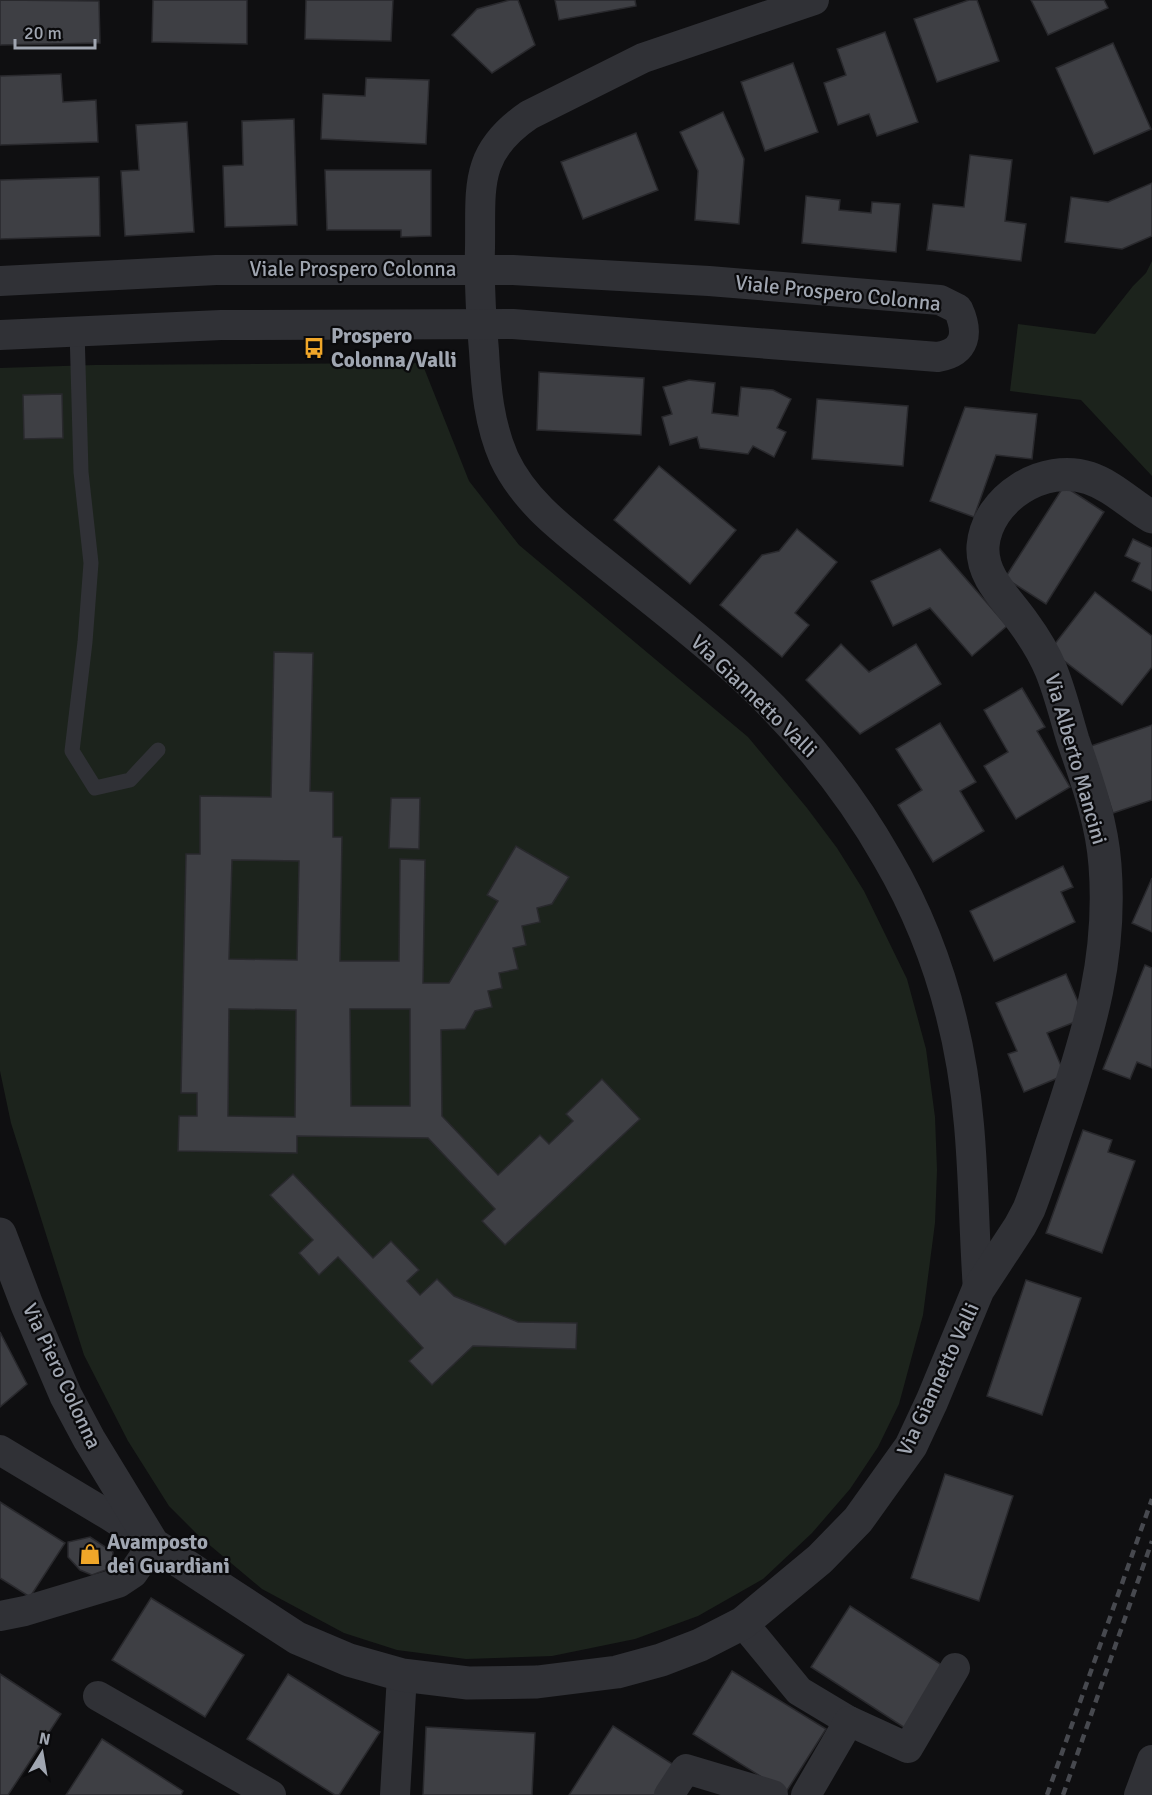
<svg xmlns="http://www.w3.org/2000/svg" width="1152" height="1795" viewBox="0 0 1152 1795" font-family="Signika,sans-serif">
<style>
.green{fill:#1c231c}
.building{fill:#3e3f44;stroke:#29292d;stroke-width:1.5;fill-rule:evenodd}
.lines{fill:none;stroke-linecap:round;stroke-linejoin:round}
.service{stroke:#303136;stroke-width:15}
.minor{stroke:#303136;stroke-width:30}
.tertiary{stroke:#303136;stroke-width:33}
.rail{stroke:#47494f;stroke-width:4.5;stroke-dasharray:8 6;stroke-linecap:butt}
.labels{text-anchor:middle;dominant-baseline:central;stroke-width:4.5;stroke-linejoin:round;paint-order:stroke}
.street-label{font-size:21px;fill:#a0a6b1;stroke:#0a0a0c}
.poi-label{font-size:21px;font-weight:bold;fill:#a0a6b1;stroke:#0a0a0c;text-anchor:start}
</style>
<rect width="100%" height="100%" fill="#0f0f11"/>
<g class="green">
<polygon points="1152,261 1152,476 1081,400 1010,391 1018,324 1095,334 1133,286 1146,273"/>
<polygon points="422,363 469,481 519,545 748,737 807,808 837,848 864,891 907,979 926,1049 935,1117 937,1170 935,1223 923,1315 899,1404 878,1447 850,1489 812,1533 763,1579 698,1616 635,1639 552,1656 466,1659 397,1650 344,1633 262,1589 200,1537 169,1506 128,1441 84,1355 11,1123 0,1071 0,368 95,365"/>
</g>
<g class="building">
<polygon points="0,0 99,1 100,43 0,45"/>
<polygon points="153,0 247,0 247,44 152,42"/>
<polygon points="306,0 393,0 391,41 305,39"/>
<polygon points="510,0 518,0 535,45 492,73 452,35 477,9"/>
<polygon points="555,0 635,0 636,6 559,20"/>
<polygon points="969,0 977,0 999,61 937,82 914,19"/>
<polygon points="1031,0 1104,0 1108,8 1048,35"/>
<polygon points="885,32 918,122 877,136 869,114 838,125 824,83 846,75 837,49"/>
<polygon points="1113,43 1151,129 1094,154 1056,68"/>
<polygon points="793,63 818,132 765,151 741,82"/>
<polygon points="61,74 63,102 96,100 98,142 0,145 0,76"/>
<polygon points="366,78 429,80 426,144 321,139 323,94 365,96"/>
<polygon points="723,112 744,159 739,224 695,220 698,171 680,132"/>
<polygon points="294,119 297,225 225,227 223,166 243,165 242,121"/>
<polygon points="187,122 194,232 125,236 121,171 139,170 136,125"/>
<polygon points="636,133 658,190 583,219 561,162"/>
<polygon points="970,155 1012,160 1005,221 1026,224 1021,261 927,250 933,204 964,207"/>
<polygon points="325,170 431,170 431,236 401,237 401,230 327,230"/>
<polygon points="99,177 100,236 0,239 0,180"/>
<polygon points="1152,183 1152,236 1122,249 1065,242 1071,197 1108,202"/>
<polygon points="806,196 840,200 839,210 871,213 872,202 900,204 896,252 802,243"/>
<polygon points="539,372 644,378 641,435 537,430"/>
<polygon points="689,380 715,383 712,413 738,416 741,387 773,390 791,399 777,428 786,432 774,457 753,446 748,454 700,448 697,437 670,445 662,417 672,414 663,387"/>
<polygon points="62,394 63,438 24,439 23,395"/>
<polygon points="817,399 908,406 903,466 812,459"/>
<polygon points="965,407 1037,414 1032,459 996,455 974,517 930,501"/>
<polygon points="659,466 736,530 690,584 614,520"/>
<polygon points="1064,486 1104,512 1046,604 1005,578"/>
<polygon points="797,529 837,562 795,613 809,625 782,657 720,605 762,555 779,551"/>
<polygon points="1133,539 1152,548 1152,591 1132,581 1140,563 1125,556"/>
<polygon points="940,549 1007,626 972,656 930,608 893,626 871,581"/>
<polygon points="1095,592 1152,636 1152,667 1122,705 1050,650"/>
<polygon points="841,644 869,672 916,644 941,684 860,734 806,680"/>
<path d="M274,652L313,653L310,791L333,792V837H342L340,961H399L400,859L425,860L423,983H449L498,901L487,895L516,846L569,877L552,904L537,908L540,922L522,926L526,945L513,948L518,969L499,973L502,988L488,991L492,1007L475,1011L465,1029L441,1030L442,1116L498,1175L540,1135L549,1144L573,1121L566,1114L602,1079L640,1119L505,1245L482,1221L495,1209L428,1138L297,1136V1153L178,1151L179,1116H197V1093H181L186,854H200V796L271,797ZM232,860L299,861L297,960L229,959ZM229,1009L296,1010L295,1117L228,1116ZM350,1009H410V1106H351Z"/>
<polygon points="1022,688 1045,727 1037,731 1070,787 1016,819 984,766 1008,752 984,710"/>
<polygon points="940,723 976,782 960,791 984,831 933,862 898,805 922,790 896,749"/>
<polygon points="1152,725 1152,800 1113,813 1091,746"/>
<polygon points="391,798 420,798 419,849 389,848"/>
<polygon points="1063,866 1073,887 1061,892 1075,922 994,961 970,911"/>
<polygon points="1152,878 1152,932 1132,923"/>
<polygon points="1145,965 1152,968 1152,1068 1137,1062 1130,1079 1103,1069"/>
<polygon points="1066,974 1085,1018 1047,1033 1065,1075 1024,1092 1008,1054 1017,1051 996,1003"/>
<polygon points="1083,1130 1112,1140 1108,1152 1135,1161 1102,1253 1046,1233"/>
<polygon points="293,1174 373,1258 391,1241 419,1270 407,1281 420,1295 437,1279 454,1296 518,1322 577,1323 576,1349 473,1346 432,1385 409,1361 423,1348 338,1257 319,1275 299,1253 313,1240 270,1195"/>
<polygon points="1026,1280 1081,1298 1042,1415 987,1396"/>
<polygon points="0,1332 27,1384 0,1407"/>
<polygon points="945,1474 1013,1496 979,1601 911,1578"/>
<polygon points="0,1502 65,1543 30,1597 0,1578"/>
<polygon points="90,1537 113,1552 111,1568 92,1575 80,1570 68,1557 68,1542"/>
<polygon points="151,1598 244,1655 205,1717 112,1660"/>
<polygon points="850,1606 945,1667 905,1728 811,1667"/>
<polygon points="732,1671 826,1729 786,1792 693,1734"/>
<polygon points="0,1674 61,1714 8,1795 0,1795"/>
<polygon points="288,1674 380,1732 339,1795 335,1795 247,1739"/>
<polygon points="613,1726 677,1767 659,1795 569,1795"/>
<polygon points="426,1727 535,1733 532,1795 423,1795"/>
<polygon points="102,1739 183,1791 181,1795 66,1795"/>
</g>
<g class="lines">
<polyline class="service" points="77,330 81,472 91,563 85,642 72,751 95,788 130,780 158,750"/>
<g class="minor">
<path d="M814,0L643,58L529,115C473,153 481,188 480,248C479,283 481,317 484,351C486,388 489,424 504,458C524,501 562,529 598,558C639,591 681,623 721,658C786,715 844,782 887,858C935,940 961,1031 969,1125C974,1180 974,1235 978,1290"/>
<path d="M0,281L216,270H513L709,281L940,300L958,309C969,333 966,352 938,357L513,324L221,325L0,335"/>
<polyline points="0,1450 110,1516 153,1544 133,1573 118,1583 25,1611 0,1616"/>
<polyline points="743,1623 799,1691 849,1721"/>
<polyline points="98,1696 271,1795"/>
<polyline points="395,1795 402,1675"/>
<polyline points="669,1795 686,1769 773,1795"/>
<polyline points="806,1795 849,1721 908,1748 955,1668"/>
<polyline points="1139,1795 1152,1760"/>
</g>
<path class="tertiary" d="M0,1234L27,1305L66,1396L89,1439L153,1544L297,1638L349,1660L402,1675L468,1683L537,1682L617,1672L661,1660L700,1645L743,1623L820,1559L858,1520L911,1446L932,1401L978,1290L1020,1226L1029,1209C1041,1178 1051,1145 1062,1113C1090,1028 1112,956 1105,865C1102,822 1087,781 1073,740C1066,717 1060,692 1051,670C1044,653 1034,637 1023,622C1007,599 981,577 983,546C987,498 1044,463 1089,478C1113,486 1131,505 1152,517"/>
<g class="rail">
<polyline points="1047,1795 1152,1499"/>
<polyline points="1063,1795 1152,1541"/>
</g>
</g>
<defs>
<symbol id="bus-bare" viewBox="-9 -9 18 18"><path d="M-5-6H5V4H4V6H2V4H-2V6H-4V4H-5ZM-3.5-4V0h7V-4ZM-3.5 1.2v1.5H-2V1.2ZM2 1.2v1.5H3.5V1.2Z" fill="#efa629" stroke="#0a0a0c" stroke-width="2.5" paint-order="stroke"/></symbol>
<symbol id="shop-bare" viewBox="-9 -9 18 18"><path d="M-5-2.5h2.3a2.7 3.5 0 0 1 5.4 0H5L5.5 6h-11ZM-1.5-2.5h3a1.5 2.3 0 0 0-3 0Z" fill="#efa629" stroke="#0a0a0c" stroke-width="2.5" paint-order="stroke"/></symbol>
</defs>
<g fill-rule="evenodd">
<use href="#bus-bare" x="299" y="333" width="30" height="30"/>
<use href="#shop-bare" x="75" y="1539" width="30" height="30"/>
</g>
<g class="labels">
<g class="street-label">
<text x="353" y="269">Viale Prospero Colonna</text>
<text transform="translate(838 293) rotate(6)">Viale Prospero Colonna</text>
<text transform="translate(754 696) rotate(44)">Via Giannetto Valli</text>
<text transform="translate(1076 759) rotate(74)">Via Alberto Mancini</text>
<text transform="translate(62 1376) rotate(65)">Via Piero Colonna</text>
<text transform="translate(938 1379) rotate(-65)">Via Giannetto Valli</text>
</g>
<g class="poi-label">
<text x="331" y="336">Prospero<tspan x="331" dy="24">Colonna/Valli</tspan></text>
<text x="107" y="1542">Avamposto<tspan x="107" dy="24">dei Guardiani</tspan></text>
</g>
</g>
<g transform="translate(42 1753) rotate(11)" stroke="#0a0a0c" stroke-width="4.5" paint-order="stroke">
<path d="M0-4.5L10 22L0 15L-10 22Z" fill="#a0a6b1"/>
<text y="-9" font-size="16" font-weight="bold" text-anchor="middle" fill="#a0a6b1">N</text>
</g>
<path d="M15 39v9h80v-9" fill="none" stroke="#a0a6b1" stroke-width="3"/>
<text x="24" y="39" font-size="18" fill="#a0a6b1" stroke="#0a0a0c" stroke-width="4.5" paint-order="stroke">20 m</text>
</svg>
